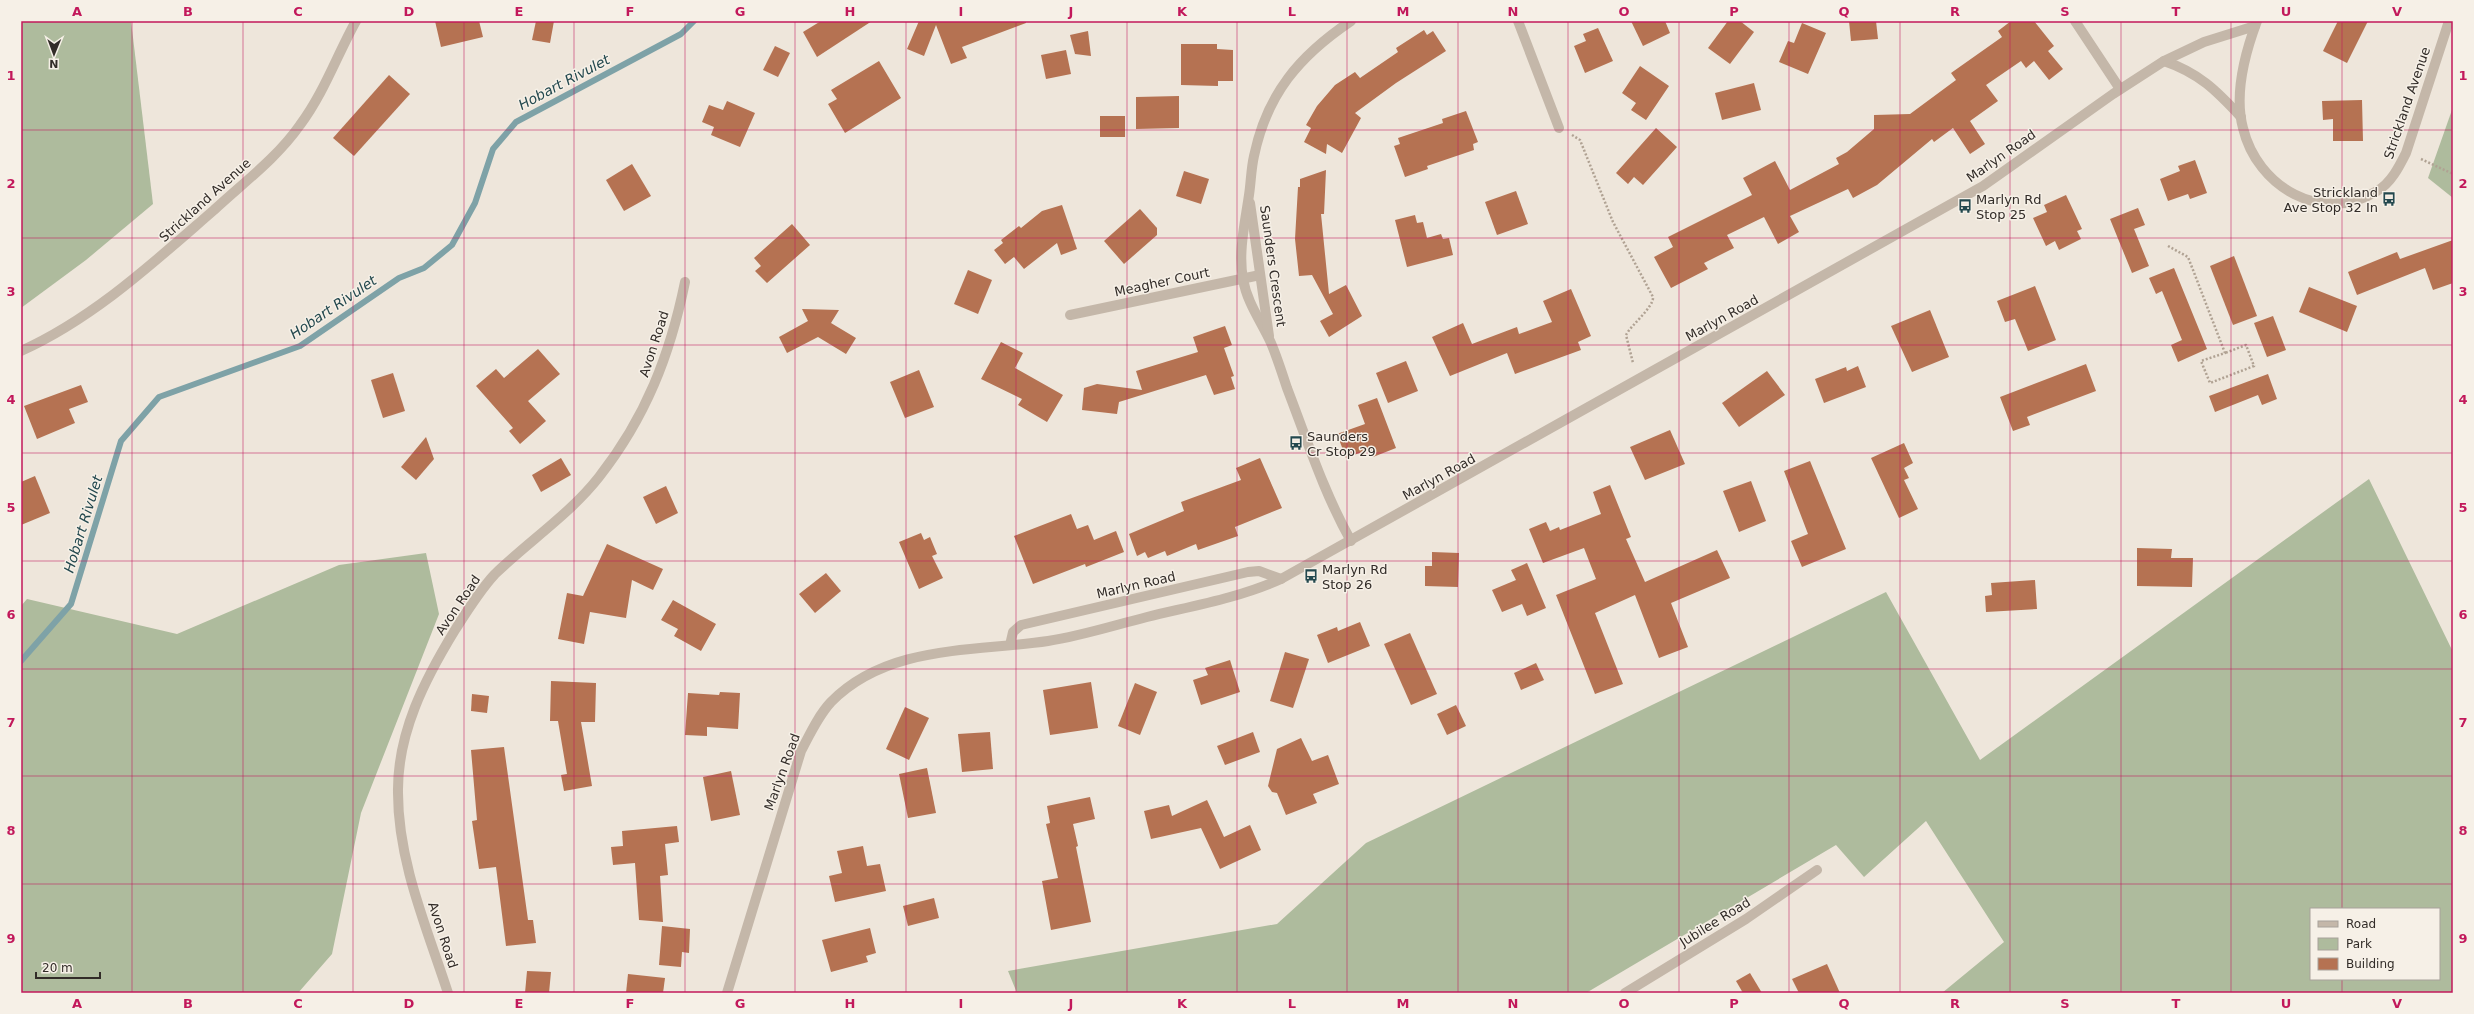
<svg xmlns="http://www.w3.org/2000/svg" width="2474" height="1014" viewBox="0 0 2474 1014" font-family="'DejaVu Sans',sans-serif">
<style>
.green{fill:#aebb9d;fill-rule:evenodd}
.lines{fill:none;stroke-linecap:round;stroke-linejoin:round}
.stream{stroke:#7ea2a7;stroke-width:6}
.building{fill:#b57252}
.path{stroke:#b0a293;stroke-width:2.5;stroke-dasharray:2 2;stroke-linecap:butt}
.service{stroke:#c4b7a9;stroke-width:10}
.minor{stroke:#c4b7a9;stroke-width:10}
.tertiary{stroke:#c4b7a9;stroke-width:10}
.grid{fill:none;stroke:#c2185b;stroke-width:1;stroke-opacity:0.55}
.labels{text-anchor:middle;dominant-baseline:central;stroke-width:3;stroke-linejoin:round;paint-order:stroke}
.street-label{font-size:13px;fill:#322c28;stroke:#f6f0e7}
.poi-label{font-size:13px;fill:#322c28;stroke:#f6f0e7;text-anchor:start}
.water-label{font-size:14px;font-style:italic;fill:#23484e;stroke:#f6f0e7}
.neatline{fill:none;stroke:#c2185b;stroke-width:1.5}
.grid-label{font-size:13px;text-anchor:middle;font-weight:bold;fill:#c2185b}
</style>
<rect width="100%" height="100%" fill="#eee6db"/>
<g class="green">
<polygon points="21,21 131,21 153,204 86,260 21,308"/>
<polygon points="2453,107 2453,198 2428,178"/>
<path d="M2369,479L2453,652V993H1942L2004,942L1926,821L1864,877L1836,845L1586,993H1017L1008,971L1277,924L1366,843L1886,592L1980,760ZM2311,909H2439V979H2311Z"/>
<polygon points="426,553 439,614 361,813 332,954 298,993 21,993 21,606 27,599 177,634 339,565"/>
</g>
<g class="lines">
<polyline class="stream" points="21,661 71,604 121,441 159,397 300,346 399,278 424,268 452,245 475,203 493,149 516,122 681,34 694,21"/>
</g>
<g class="building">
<polygon points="435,21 479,21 483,37 441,47"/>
<polygon points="536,21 554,21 550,43 532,40"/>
<polygon points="821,21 872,21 817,57 803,32"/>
<polygon points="919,21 1026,21 1026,23 962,47 967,58 951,64 936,25 924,56 907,49"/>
<polygon points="1631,21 1665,21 1670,33 1643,46"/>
<polygon points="1728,21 1740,21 1754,32 1730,64 1708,48"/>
<polygon points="1849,21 1876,21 1878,39 1851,41"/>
<polygon points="2011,21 2034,21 2054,46 2048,51 2063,69 2049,80 2034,61 2026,68 2021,61 1986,85 1998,101 1970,121 1985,144 1970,154 1953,128 1934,142 1932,139 1877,185 1853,198 1848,189 1790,216 1799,232 1778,244 1764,217 1727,235 1734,248 1704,263 1708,269 1671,288 1654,257 1673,247 1668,237 1752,195 1743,178 1775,161 1790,190 1839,164 1836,158 1847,152 1874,129 1874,115 1910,114 1956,80 1951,73 2002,37 1998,31"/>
<polygon points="2338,21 2368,21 2347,63 2323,51"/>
<polygon points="1802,23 1826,33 1808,74 1779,62 1788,41 1794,43"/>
<polygon points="1598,28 1613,61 1585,73 1574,46 1586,41 1583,34"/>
<polygon points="1424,30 1427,35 1433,31 1446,51 1396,83 1355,113 1361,118 1342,153 1327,144 1326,154 1304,142 1311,128 1306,125 1317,106 1335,85 1355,72 1360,78 1398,52 1396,48"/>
<polygon points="1088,31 1091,56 1075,54 1070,35"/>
<polygon points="1181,44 1217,44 1217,49 1233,50 1233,81 1218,81 1218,86 1181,85"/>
<polygon points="775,46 790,53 778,77 763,70"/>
<polygon points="1066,50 1071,74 1046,79 1041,55"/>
<polygon points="879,61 901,98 845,133 828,104 837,99 831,90"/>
<polygon points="1640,66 1669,86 1646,120 1631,110 1636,103 1622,93"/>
<polygon points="389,75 410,94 354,156 333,138"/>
<polygon points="1754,83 1761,110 1722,120 1715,93"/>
<polygon points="1179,96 1179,128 1136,129 1136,97"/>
<polygon points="2362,100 2363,141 2333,141 2333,119 2323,120 2322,101"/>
<polygon points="727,101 755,113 740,147 711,135 714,127 702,122 709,105 723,110"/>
<polygon points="1466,111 1478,142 1473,144 1474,150 1427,166 1428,169 1405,177 1394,146 1400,144 1398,138 1443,123 1442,119"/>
<rect x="1100" y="116" width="25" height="21"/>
<polygon points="1656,128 1677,147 1643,185 1634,177 1628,184 1616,173"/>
<polygon points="2195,160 2207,193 2190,199 2188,194 2168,201 2160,179 2180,171 2178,166"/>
<polygon points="632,164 651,196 624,211 606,180"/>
<polygon points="1326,170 1324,214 1321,214 1329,294 1346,285 1362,316 1329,337 1320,321 1333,314 1312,275 1299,276 1295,239 1298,187 1300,187 1300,179"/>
<polygon points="1184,171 1209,179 1201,204 1176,196"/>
<polygon points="1516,191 1528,224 1497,235 1485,202"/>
<polygon points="2066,195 2082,229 2077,231 2081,239 2059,250 2055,241 2046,246 2033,218 2047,212 2044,205"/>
<polygon points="1062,205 1077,249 1061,255 1057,243 1024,269 1014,257 1005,264 994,250 1003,243 1001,240 1019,226 1021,228 1042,211"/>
<polygon points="2138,208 2145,225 2134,229 2149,266 2132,273 2110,219"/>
<polygon points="1140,209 1157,228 1157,235 1124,264 1104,241"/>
<polygon points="1415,215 1417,223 1423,222 1427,238 1441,234 1443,239 1449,238 1453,255 1407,267 1395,220"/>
<polygon points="792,224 810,245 767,283 755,271 761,266 754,258"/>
<polygon points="2453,240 2453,283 2433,290 2425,268 2357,295 2348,272 2397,252 2400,259"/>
<polygon points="2234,256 2257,316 2233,325 2210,266"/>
<polygon points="2174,268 2207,349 2178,362 2171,345 2182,340 2162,291 2156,294 2149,278"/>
<polygon points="968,270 992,280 978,314 954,304"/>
<polygon points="2035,286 2056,340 2028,351 2015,319 2005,322 1997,301"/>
<polygon points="2309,287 2357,306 2347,332 2299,312"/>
<polygon points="1571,289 1591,336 1578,342 1581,350 1515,374 1507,353 1450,376 1432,337 1463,323 1472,344 1517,327 1519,334 1552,322 1543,301"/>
<polygon points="802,309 839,310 831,323 856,338 846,354 818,337 787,353 779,337 808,321"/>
<polygon points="1930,310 1949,357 1912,372 1891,326"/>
<polygon points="2273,316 2286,350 2267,357 2254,323"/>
<polygon points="1225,326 1232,345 1224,348 1234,376 1231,377 1235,389 1214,395 1206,375 1119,402 1117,414 1082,410 1084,388 1097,384 1142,390 1136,371 1198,352 1193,337"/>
<polygon points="1001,342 1023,353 1015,368 1063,395 1047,422 1018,405 1022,399 981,379"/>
<polygon points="538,349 560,374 528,401 546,421 520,444 509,431 513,428 476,386 496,369 504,378"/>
<polygon points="1406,361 1418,391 1388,403 1376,373"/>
<polygon points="2086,364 2096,391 2027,417 2030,425 2013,431 2000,397"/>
<polygon points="1858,366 1866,387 1824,403 1815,379 1846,367 1847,371"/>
<polygon points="919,370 934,407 905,418 890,382"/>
<polygon points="1767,371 1785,395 1739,427 1722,403"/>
<polygon points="393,373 405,411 383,418 371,380"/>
<polygon points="2268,374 2277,399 2262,405 2258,395 2215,412 2209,396"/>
<polygon points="81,385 88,402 69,409 75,423 37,439 24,406"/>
<polygon points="1377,398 1396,448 1373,457 1370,449 1346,458 1337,434 1365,424 1358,405"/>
<polygon points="1670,430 1685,464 1645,480 1630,447"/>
<polygon points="426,437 434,459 416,480 401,467"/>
<polygon points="1904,443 1913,463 1904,468 1909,478 1904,480 1918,509 1899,518 1871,458"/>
<polygon points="561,458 571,475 541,492 532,475"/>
<polygon points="1260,458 1282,508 1235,527 1238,536 1198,550 1196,544 1167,556 1165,551 1148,558 1145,552 1137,556 1129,534 1184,511 1181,502 1241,480 1236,468"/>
<polygon points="1810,461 1846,549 1802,567 1791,541 1808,534 1784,471"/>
<polygon points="35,476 50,513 21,525 21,482"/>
<polygon points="1751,481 1766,521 1739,532 1723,491"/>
<polygon points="1610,485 1631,537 1626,539 1645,582 1717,550 1730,578 1671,603 1688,647 1659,658 1635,595 1595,613 1623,684 1595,694 1556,595 1596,579 1584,548 1543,563 1529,529 1546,522 1550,531 1559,527 1560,530 1601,514 1593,492"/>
<polygon points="666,486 678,513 656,524 643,497"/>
<polygon points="1071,514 1077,529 1088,525 1094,540 1116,531 1124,552 1086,567 1085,564 1033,584 1014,536"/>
<polygon points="921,533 924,540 930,537 937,554 932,556 943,578 919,589 899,542"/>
<polygon points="607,544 663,569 653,590 632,580 626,618 590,612 584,644 558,639 567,593 583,596"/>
<polygon points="2137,548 2172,549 2171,558 2193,558 2192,587 2137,586"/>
<polygon points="1432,552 1459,553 1458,587 1425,586 1425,566 1432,566"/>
<polygon points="1527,563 1546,608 1527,616 1522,604 1502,612 1492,590 1516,580 1511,570"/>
<polygon points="826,573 841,591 815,613 799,594"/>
<polygon points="2035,580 2037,609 1986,612 1985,596 1992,595 1991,583"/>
<polygon points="673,600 716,624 701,651 674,636 678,629 661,620"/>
<polygon points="1360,622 1370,646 1328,663 1317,635 1337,627 1338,631"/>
<polygon points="1410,633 1437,694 1411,705 1384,644"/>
<polygon points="1285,652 1309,659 1293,708 1270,701"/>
<polygon points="1230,660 1240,692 1201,705 1193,680 1208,675 1205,668"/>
<polygon points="1536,663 1544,680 1521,690 1514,673"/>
<polygon points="551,681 596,683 595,722 581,722 592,786 564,791 561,775 567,774 558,721 550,721"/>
<polygon points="1091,682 1098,728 1050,735 1043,690"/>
<polygon points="1135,683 1157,692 1140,735 1118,726"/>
<polygon points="720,692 740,693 738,729 707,727 707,736 685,735 688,693 719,695"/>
<polygon points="472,694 489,696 487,713 471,711"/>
<polygon points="1456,705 1466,726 1447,735 1437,714"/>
<polygon points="905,707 929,718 909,760 886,749"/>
<polygon points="990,732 993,769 962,772 958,734"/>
<polygon points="1253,732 1260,752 1225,765 1217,746"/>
<polygon points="1301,738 1312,761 1328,755 1339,784 1313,794 1317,803 1286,815 1277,793 1272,792 1268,786 1277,749"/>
<polygon points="504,747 528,920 533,920 536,943 506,946 496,867 479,869 472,821 477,820 471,750"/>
<polygon points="927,768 936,813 908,818 899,774"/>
<polygon points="731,771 740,815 711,821 703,777"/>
<polygon points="1090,797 1095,819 1073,824 1078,846 1076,847 1091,922 1051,930 1042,881 1058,878 1046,824 1050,823 1047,806"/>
<polygon points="1207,800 1224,837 1250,825 1261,850 1220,869 1201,828 1151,839 1144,811 1169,805 1172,816"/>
<polygon points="677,826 679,842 665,844 668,875 660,876 663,922 639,920 635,863 613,865 611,847 623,846 622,831"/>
<polygon points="863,846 867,866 880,864 886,891 835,902 829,876 842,873 837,851"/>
<polygon points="934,898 939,918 908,926 903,906"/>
<polygon points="662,926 690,929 689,953 682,952 681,967 659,965"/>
<polygon points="870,928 876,953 866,956 868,962 831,972 822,940"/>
<polygon points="1827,964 1840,993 1799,993 1792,979"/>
<polygon points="527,971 551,972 549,993 525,993"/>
<polygon points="1750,973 1762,993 1743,993 1736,981"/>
<polygon points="628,974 665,978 663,993 626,993"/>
</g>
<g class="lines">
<g class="path">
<path d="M1572,135L1580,140L1613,222L1653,297C1654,307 1631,325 1626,335L1633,363"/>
<polyline points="2421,159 2453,174"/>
<polyline points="2168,246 2188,257 2225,353 2201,361 2210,383 2254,366 2246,345 2225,353"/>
</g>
<polyline class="service" points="1010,645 1013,632 1021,625 1248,572 1259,571 1281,579"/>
<g class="minor">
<path d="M1351,21C1299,56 1267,94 1254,156C1251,169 1251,182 1249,195C1245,223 1238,252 1243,279C1247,303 1261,321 1271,343C1277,357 1282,373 1287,388C1307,440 1324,493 1351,541"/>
<polyline points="1518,21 1559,128"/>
<polyline points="2075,21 2120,89"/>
<path d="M2164,61C2199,73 2216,90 2241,117"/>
<polyline points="1250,203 1269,336"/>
<polyline points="1070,315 1260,275"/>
<path d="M448,993C427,928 398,862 398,793C397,733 425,679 455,630C467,611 480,590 495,574C529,541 570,514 599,477C646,417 670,355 685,282"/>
<path d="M727,993L801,751C810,734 818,716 831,702C888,644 974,652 1048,641C1081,636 1115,625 1147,617C1192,606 1239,598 1281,579L1983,186L2113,94L2164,61L2204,42L2255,26"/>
<polyline points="1625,993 1746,919 1817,870"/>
</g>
<g class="tertiary">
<path d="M2257,21C2245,53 2234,95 2243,128C2257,187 2322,225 2377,191C2391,183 2399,167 2406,153L2449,21"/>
<path d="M21,351C94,318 154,262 214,210C243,183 277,158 300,125C324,93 337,55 356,21"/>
</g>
</g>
<path class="grid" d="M132,21V993M243,21V993M353,21V993M464,21V993M574,21V993M685,21V993M795,21V993M906,21V993M1016,21V993M1127,21V993M1237,21V993M1347,21V993M1458,21V993M1568,21V993M1679,21V993M1789,21V993M1900,21V993M2010,21V993M2121,21V993M2231,21V993M2342,21V909M21,130H2453M21,238H2453M21,345H2453M21,453H2453M21,561H2453M21,669H2453M21,776H2453M21,884H2453M2342,979V993"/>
<defs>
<symbol id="bus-bare" viewBox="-9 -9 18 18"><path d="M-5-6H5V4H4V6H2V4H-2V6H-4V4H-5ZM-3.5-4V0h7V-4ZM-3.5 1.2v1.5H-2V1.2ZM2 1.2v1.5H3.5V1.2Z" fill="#23484e" stroke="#f6f0e7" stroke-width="2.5" paint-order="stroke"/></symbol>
</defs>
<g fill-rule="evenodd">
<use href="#bus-bare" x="2379" y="189" width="20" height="20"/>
<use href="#bus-bare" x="1955" y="196" width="20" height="20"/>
<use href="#bus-bare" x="1286" y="433" width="20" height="20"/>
<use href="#bus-bare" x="1301" y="566" width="20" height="20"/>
</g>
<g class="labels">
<g class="street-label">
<text transform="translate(2407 103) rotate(-71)">Strickland Avenue</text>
<text transform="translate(2001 156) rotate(-35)">Marlyn Road</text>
<text transform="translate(205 200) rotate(-42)">Strickland Avenue</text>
<text transform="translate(1273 266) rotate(82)">Saunders Crescent</text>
<text transform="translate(1162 282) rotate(-12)">Meagher Court</text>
<text transform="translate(1722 318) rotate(-29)">Marlyn Road</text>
<text transform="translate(654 344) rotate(-72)">Avon Road</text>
<text transform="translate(1439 477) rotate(-29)">Marlyn Road</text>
<text transform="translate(1136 585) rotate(-13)">Marlyn Road</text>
<text transform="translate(458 605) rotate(-56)">Avon Road</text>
<text transform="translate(782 772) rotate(-70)">Marlyn Road</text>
<text transform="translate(1715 922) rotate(-32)">Jubilee Road</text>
<text transform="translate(443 935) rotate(72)">Avon Road</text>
</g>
<g class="poi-label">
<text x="2378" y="192" text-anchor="end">Strickland<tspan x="2378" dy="15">Ave Stop 32 In</tspan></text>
<text x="1976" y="199">Marlyn Rd<tspan x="1976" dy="15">Stop 25</tspan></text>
<text x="1307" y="436">Saunders<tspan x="1307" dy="15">Cr Stop 29</tspan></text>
<text x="1322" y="569">Marlyn Rd<tspan x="1322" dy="15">Stop 26</tspan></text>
</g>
<g class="water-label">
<text transform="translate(564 82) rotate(-28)">Hobart Rivulet</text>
<text transform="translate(333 307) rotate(-34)">Hobart Rivulet</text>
<text transform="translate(83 524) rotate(-73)">Hobart Rivulet</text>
</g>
</g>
<rect width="2474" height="1014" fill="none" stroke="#f6f0e7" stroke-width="44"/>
<rect x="2310" y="908" width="130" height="72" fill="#f6f0e7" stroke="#a8a29b"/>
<rect x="2318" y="921" width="20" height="6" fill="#c4b7a9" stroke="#a8a29b"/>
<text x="2346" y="928" font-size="12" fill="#322c28">Road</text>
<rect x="2318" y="938" width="20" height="12" fill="#aebb9d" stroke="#a8a29b"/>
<text x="2346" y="948" font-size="12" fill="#322c28">Park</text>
<rect x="2318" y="958" width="20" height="12" fill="#b57252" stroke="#a8a29b"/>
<text x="2346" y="968" font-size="12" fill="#322c28">Building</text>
<g transform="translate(54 54) rotate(181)" stroke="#f6f0e7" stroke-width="3" paint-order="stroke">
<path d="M0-3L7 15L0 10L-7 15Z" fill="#322c28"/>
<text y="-6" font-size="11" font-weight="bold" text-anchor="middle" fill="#322c28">N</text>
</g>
<path d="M36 972v6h64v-6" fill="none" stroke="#322c28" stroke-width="2"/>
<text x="42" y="972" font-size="12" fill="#322c28" stroke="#f6f0e7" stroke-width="3" paint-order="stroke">20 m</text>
<rect x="22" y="22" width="2430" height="970" class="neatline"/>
<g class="grid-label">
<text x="77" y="16">A</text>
<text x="188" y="16">B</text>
<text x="298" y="16">C</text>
<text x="409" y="16">D</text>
<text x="519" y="16">E</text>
<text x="630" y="16">F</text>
<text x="740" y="16">G</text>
<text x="850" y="16">H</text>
<text x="961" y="16">I</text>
<text x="1071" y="16">J</text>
<text x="1182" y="16">K</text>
<text x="1292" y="16">L</text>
<text x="1403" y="16">M</text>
<text x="1513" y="16">N</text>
<text x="1624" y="16">O</text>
<text x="1734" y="16">P</text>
<text x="1844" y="16">Q</text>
<text x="1955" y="16">R</text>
<text x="2065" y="16">S</text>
<text x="2176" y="16">T</text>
<text x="2286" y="16">U</text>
<text x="2397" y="16">V</text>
<text x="11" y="80">1</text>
<text x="2463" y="80">1</text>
<text x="11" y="188">2</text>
<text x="2463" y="188">2</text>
<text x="11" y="296">3</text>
<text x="2463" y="296">3</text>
<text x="11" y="404">4</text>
<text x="2463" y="404">4</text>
<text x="11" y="512">5</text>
<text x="2463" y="512">5</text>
<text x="11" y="619">6</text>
<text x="2463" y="619">6</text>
<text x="11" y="727">7</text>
<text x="2463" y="727">7</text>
<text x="11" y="835">8</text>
<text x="2463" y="835">8</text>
<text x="11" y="943">9</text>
<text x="2463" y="943">9</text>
<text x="77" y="1008">A</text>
<text x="188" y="1008">B</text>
<text x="298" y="1008">C</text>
<text x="409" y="1008">D</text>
<text x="519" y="1008">E</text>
<text x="630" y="1008">F</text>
<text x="740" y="1008">G</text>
<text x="850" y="1008">H</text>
<text x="961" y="1008">I</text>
<text x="1071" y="1008">J</text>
<text x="1182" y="1008">K</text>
<text x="1292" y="1008">L</text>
<text x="1403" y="1008">M</text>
<text x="1513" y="1008">N</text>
<text x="1624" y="1008">O</text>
<text x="1734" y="1008">P</text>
<text x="1844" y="1008">Q</text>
<text x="1955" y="1008">R</text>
<text x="2065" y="1008">S</text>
<text x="2176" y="1008">T</text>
<text x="2286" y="1008">U</text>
<text x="2397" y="1008">V</text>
</g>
</svg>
